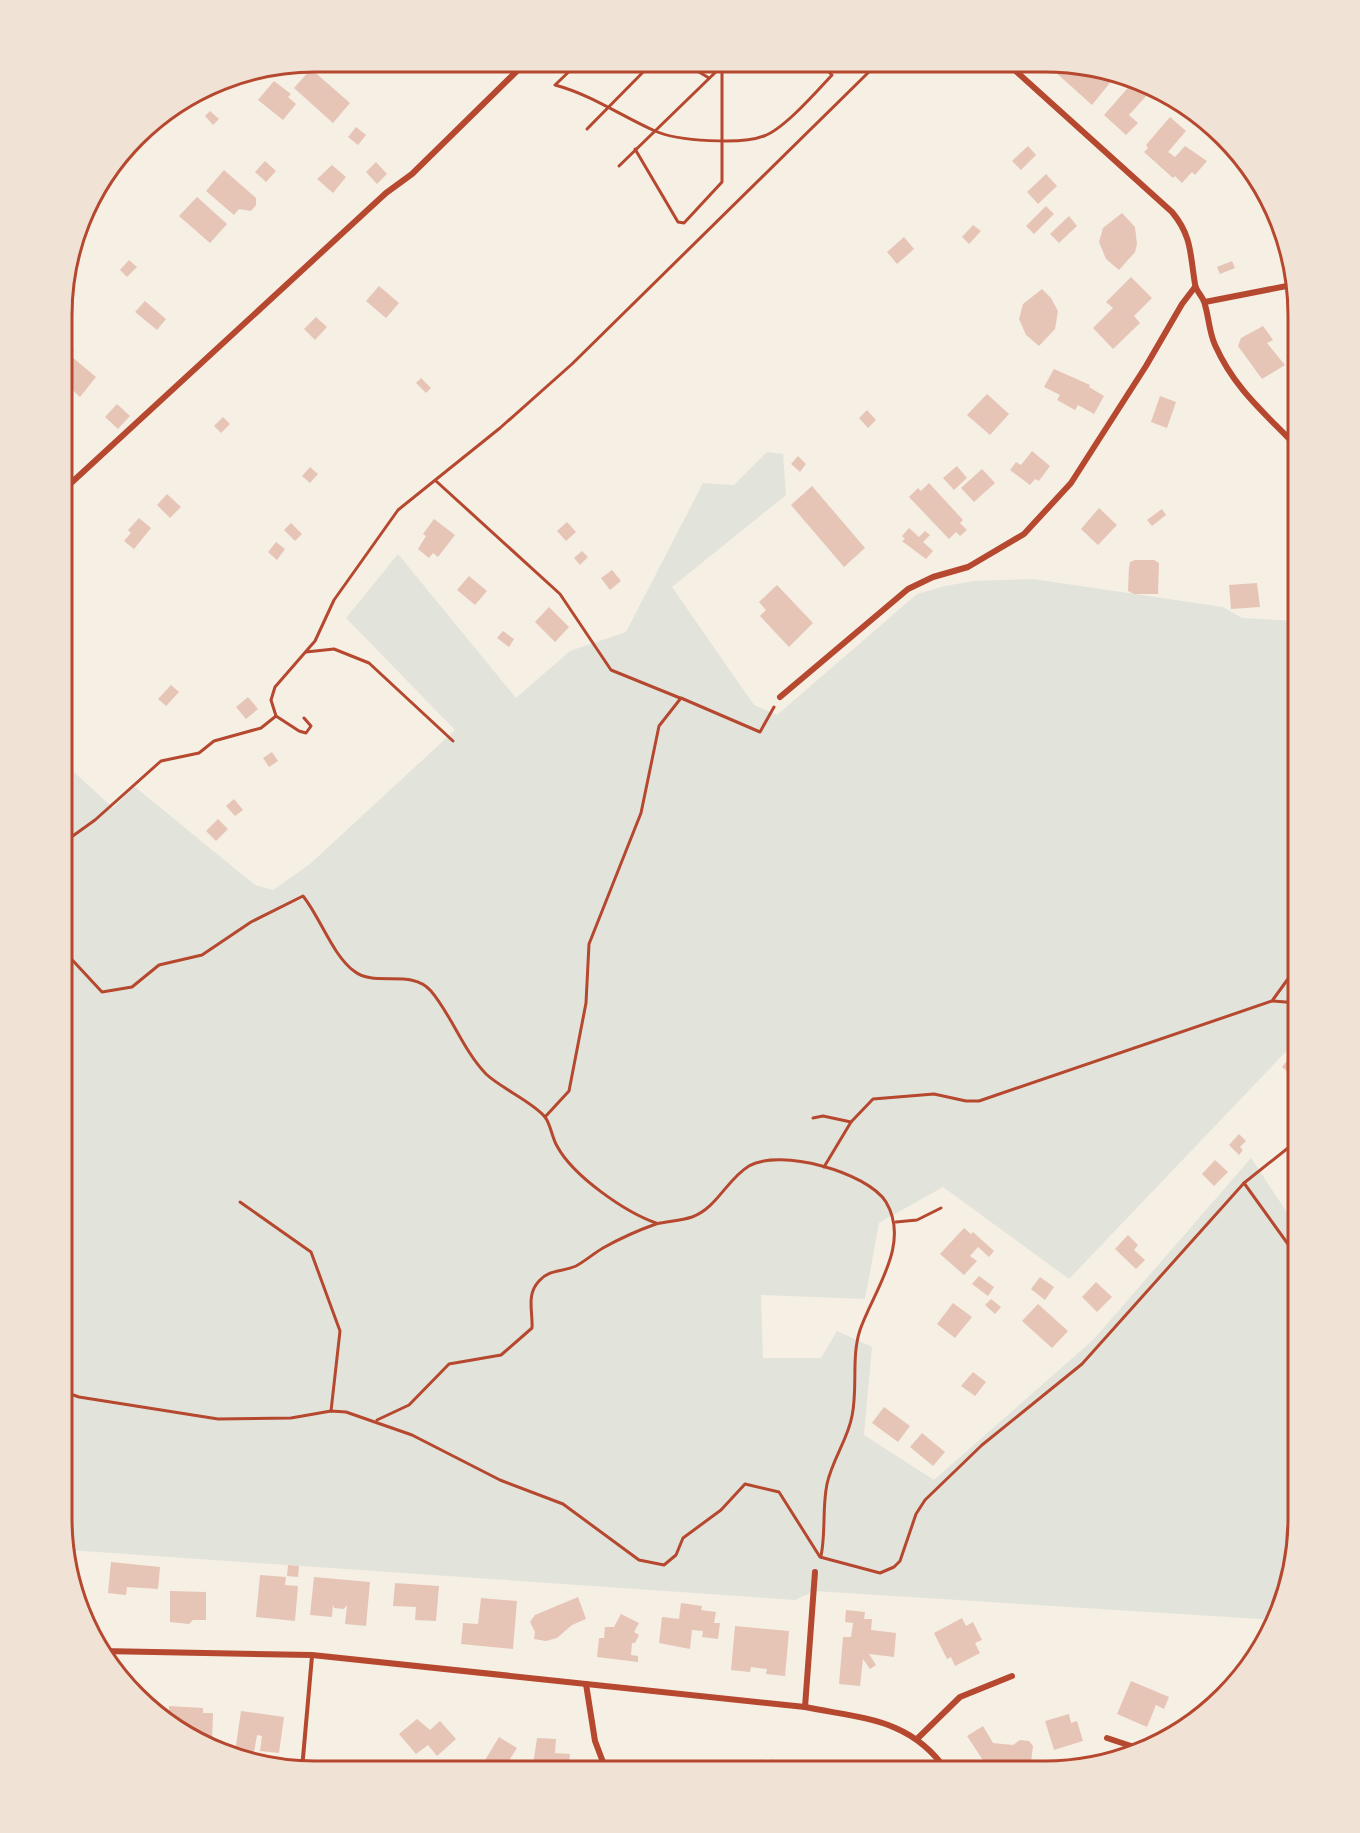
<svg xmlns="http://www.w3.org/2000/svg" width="1360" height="1833" viewBox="0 0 1360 1833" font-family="Quicksand,sans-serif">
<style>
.green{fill:#e2e4dc}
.building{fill:#e6c5b7}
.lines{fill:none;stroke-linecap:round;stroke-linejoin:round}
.path{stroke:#b5482f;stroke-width:3}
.service{stroke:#b5482f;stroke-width:4}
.minor{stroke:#b5482f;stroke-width:6}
.rim{fill:none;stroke:#b5482f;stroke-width:3}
</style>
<rect width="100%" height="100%" fill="#f6efe4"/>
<polygon class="green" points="767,452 783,454 786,495 672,587 754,705 777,715 917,594 945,586 973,581 1033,579 1223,607 1242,618 1298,621 1298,1039 1069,1279 943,1187 879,1223 865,1299 761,1295 763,1358 821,1358 837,1331 872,1347 864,1435 934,1480 1094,1339 1251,1158 1298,1229 1298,1535 1285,1600 1275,1620 814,1591 795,1600 69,1550 62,1518 63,762 113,808 134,786 255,885 273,890 310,864 455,730 346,618 398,554 516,698 570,651 626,632 703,483 734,485"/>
<g class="building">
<polygon points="1056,64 1081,64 1077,68 1086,77 1094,68 1117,74 1092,105 1053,70"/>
<polygon points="311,69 350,103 333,123 294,88"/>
<polygon points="274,81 291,94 288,97 296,104 283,120 258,100"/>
<polygon points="1134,81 1148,94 1129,115 1138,123 1126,135 1104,115"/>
<polygon points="210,111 219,119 213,125 205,116"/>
<polygon points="1170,117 1186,131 1168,152 1175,157 1185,146 1207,161 1195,175 1192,172 1182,183 1175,176 1173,178 1144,152 1148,148 1146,145"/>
<polygon points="356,127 366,135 358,145 348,137"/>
<polygon points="1028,146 1036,155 1021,170 1012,161"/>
<polygon points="265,161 276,171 266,182 255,172"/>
<polygon points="376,162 387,174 377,184 366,172"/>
<polygon points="332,165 346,177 333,193 317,179"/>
<polygon points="224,170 256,198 256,205 251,211 239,209 234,215 206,191"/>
<polygon points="1046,174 1057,186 1038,204 1027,192"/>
<polygon points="197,197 227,224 210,243 179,216"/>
<polygon points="1046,206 1054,214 1034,234 1026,226"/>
<polygon points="1122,213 1135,227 1137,244 1135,252 1119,270 1106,259 1099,242 1103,228"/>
<polygon points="1069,216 1077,226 1059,243 1050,234"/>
<polygon points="973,225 981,231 969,244 962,237"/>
<polygon points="904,237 914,249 897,264 887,252"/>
<polygon points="129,260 137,267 127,277 120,270"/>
<polygon points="1232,261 1235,268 1220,274 1217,267"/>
<polygon points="1131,277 1152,298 1134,316 1140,323 1113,349 1093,328 1113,308 1106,302"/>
<polygon points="379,286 399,303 386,318 366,301"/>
<polygon points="1042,289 1051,298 1058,311 1055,329 1039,346 1026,335 1019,319 1023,304"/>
<polygon points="145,301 166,319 157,330 135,312"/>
<polygon points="316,317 327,327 315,340 304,329"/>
<polygon points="1263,326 1273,340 1267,343 1285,365 1262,379 1238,346 1241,338"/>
<polygon points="64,342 74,351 71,356 96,377 80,397 66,384 67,382 64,379"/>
<polygon points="1054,369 1090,385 1089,387 1104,396 1094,414 1078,405 1075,410 1057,400 1060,395 1044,387"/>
<polygon points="421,378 431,388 426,393 416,383"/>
<polygon points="987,394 1009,414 990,435 967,415"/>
<polygon points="1160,396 1176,402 1167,428 1151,422"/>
<polygon points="117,404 130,416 118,429 105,417"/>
<polygon points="867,410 876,420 868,428 859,418"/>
<polygon points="223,417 230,424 221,433 214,426"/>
<polygon points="1032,451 1050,466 1039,481 1035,479 1030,485 1010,470 1016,462 1021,465"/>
<polygon points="798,456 806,464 800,472 791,464"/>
<polygon points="957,466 967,478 954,490 943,478"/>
<polygon points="310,467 318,474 310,483 302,476"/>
<polygon points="982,469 995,483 974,502 961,488"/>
<polygon points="929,483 963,520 960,523 967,530 960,536 956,532 949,539 909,497 918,488 921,491"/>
<polygon points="812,486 865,548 844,567 791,505"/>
<polygon points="167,494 181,507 170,518 157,505"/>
<polygon points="1099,508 1117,525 1098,545 1081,529"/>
<polygon points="1162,509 1166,515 1152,526 1147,520"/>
<polygon points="139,518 151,528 134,549 124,541 131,533 128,530"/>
<polygon points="434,519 455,535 438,557 433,553 429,558 418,549 426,536 423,534"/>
<polygon points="567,522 576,532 566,541 557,531"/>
<polygon points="291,523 302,534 295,541 284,530"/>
<polygon points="909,528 919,537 925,531 930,535 923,542 933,551 926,559 902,541 905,539 902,536"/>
<polygon points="276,542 285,549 277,560 268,552"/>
<polygon points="582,551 588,557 580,565 574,558"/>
<polygon points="1135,560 1154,560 1159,563 1158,594 1134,594 1128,591 1129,567 1130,562"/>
<polygon points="612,570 621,581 610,590 601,578"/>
<polygon points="469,576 487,591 475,605 457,590"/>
<polygon points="1257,583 1260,607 1231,609 1229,585"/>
<polygon points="777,585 813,623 789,647 760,616 766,610 759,602"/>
<polygon points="1290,600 1298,600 1298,619 1289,618"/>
<polygon points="549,607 569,627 555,642 535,622"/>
<polygon points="503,631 514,639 509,647 497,638"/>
<polygon points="171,685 179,692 166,706 158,699"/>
<polygon points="248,697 258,709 246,719 236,707"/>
<polygon points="272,752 278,761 269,767 263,758"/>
<polygon points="234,799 243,810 235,816 226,806"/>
<polygon points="218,819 228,829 216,841 206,831"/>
<polygon points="1298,1048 1298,1080 1282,1067"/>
<polygon points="1239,1134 1246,1141 1240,1147 1243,1150 1239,1155 1229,1145"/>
<polygon points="1215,1160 1228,1172 1214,1186 1202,1174"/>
<polygon points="964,1228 971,1234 973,1232 994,1251 989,1257 978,1247 970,1256 977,1261 964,1275 940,1254"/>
<polygon points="1128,1235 1138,1245 1134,1250 1145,1260 1136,1269 1115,1249"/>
<polygon points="979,1276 994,1287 988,1296 972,1284"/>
<polygon points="1040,1277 1054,1287 1045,1300 1031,1289"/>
<polygon points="1096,1282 1112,1297 1097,1312 1082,1297"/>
<polygon points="991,1299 1001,1307 995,1314 985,1305"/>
<polygon points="953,1303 972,1317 955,1338 937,1324"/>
<polygon points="1038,1304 1068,1331 1052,1348 1022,1321"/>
<polygon points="973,1372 986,1382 975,1396 961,1386"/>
<polygon points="884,1407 910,1426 898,1442 872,1423"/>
<polygon points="922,1433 945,1452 933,1466 910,1447"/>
<polygon points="111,1562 160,1567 158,1589 127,1587 126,1595 108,1593"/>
<polygon points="288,1565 299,1566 298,1577 287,1576"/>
<polygon points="260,1575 286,1577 285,1585 298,1586 295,1621 256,1617"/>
<polygon points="314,1577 370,1582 366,1626 345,1624 347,1605 344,1609 334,1608 333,1604 332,1617 310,1615"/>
<polygon points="395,1583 439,1586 436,1621 415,1620 416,1607 393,1606"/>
<polygon points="170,1591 206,1592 206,1620 193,1620 189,1624 170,1622"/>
<polygon points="578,1597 586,1619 572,1625 557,1638 546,1641 534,1639 535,1632 530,1622 535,1615"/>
<polygon points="481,1598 517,1601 513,1649 461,1644 463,1623 478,1624"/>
<polygon points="681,1603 702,1606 701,1610 716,1612 714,1623 720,1623 718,1639 702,1637 703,1631 692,1630 690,1649 659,1643 662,1617 679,1619"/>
<polygon points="846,1610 865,1612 864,1619 872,1619 871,1630 896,1633 894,1657 869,1654 876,1665 870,1669 863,1659 860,1686 839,1684 843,1637 851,1637 853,1623 845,1622"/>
<polygon points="621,1614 639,1623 634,1632 639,1635 635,1643 632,1643 631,1655 638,1656 638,1662 597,1657 599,1638 604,1638 605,1627 614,1627"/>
<polygon points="962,1618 966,1626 973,1622 982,1640 975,1643 980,1653 955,1666 951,1657 947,1659 934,1633"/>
<polygon points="735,1626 789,1631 785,1676 766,1674 767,1669 751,1667 750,1672 731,1670"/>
<polygon points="1131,1681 1169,1697 1164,1709 1156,1705 1147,1727 1117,1714"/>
<polygon points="169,1706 203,1708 203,1713 213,1713 212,1743 174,1729 169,1724"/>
<polygon points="241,1711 284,1717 279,1753 260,1751 262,1736 257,1735 253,1758 235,1752"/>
<polygon points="1069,1714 1071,1723 1077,1721 1083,1741 1054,1750 1045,1721"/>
<polygon points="417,1719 430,1730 440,1721 456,1739 437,1756 428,1745 416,1754 399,1734"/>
<polygon points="983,1726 993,1743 1013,1745 1020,1740 1029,1741 1033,1746 1030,1771 990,1771 967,1736"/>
<polygon points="499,1737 517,1748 503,1770 479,1770"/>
<polygon points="537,1738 556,1739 555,1753 570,1754 568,1770 529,1770 533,1765"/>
<polygon points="761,1759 764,1765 773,1759 785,1771 743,1771"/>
<polygon points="847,1762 877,1769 877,1771 828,1771 830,1765 845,1769"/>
</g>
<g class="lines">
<g class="path">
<path d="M579,62L555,85C592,95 621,116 655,131C677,141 742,145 764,136C784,129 817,91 832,75L819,63"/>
<polyline points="684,63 709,78"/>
<polyline points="587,129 653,62"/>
<polyline points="635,149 678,222 684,223 722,182 722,65"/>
<polyline points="619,166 725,63"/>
<polyline points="436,481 560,594 611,670 680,698"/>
<polyline points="306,652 334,649 369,663 453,741"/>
<polyline points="304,718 311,726 306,733 299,731 276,716 271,700 275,687 315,641 334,600 398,510 500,428 572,364 878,63"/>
<polyline points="63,843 95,820 161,761 199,753 214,741 261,728 276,716"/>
<path d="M63,950L102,992L132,987L159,965L202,955L251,922L303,896C320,917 333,956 354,971C375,988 411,968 431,991C452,1016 463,1050 486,1074C502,1089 533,1102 545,1117C551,1125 552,1138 557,1146C573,1176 625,1212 656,1223"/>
<polyline points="1273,1001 1298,1003"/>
<polyline points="545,1117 569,1091 586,1003 589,944 641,813 659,726 681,698 760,732 774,707"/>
<polyline points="813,1118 823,1116 851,1122"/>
<polyline points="824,1167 851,1122 873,1099 934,1094 966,1101 979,1101 1272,1001 1298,965"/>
<polyline points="1244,1183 1298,1258"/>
<polyline points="240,1202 311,1252 340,1331 331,1411"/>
<polyline points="896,1222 917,1220 941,1208"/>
<polyline points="62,1391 79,1397 218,1419 291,1418 331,1411 346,1412 412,1435 500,1480 563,1504 639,1560 664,1565 676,1555 683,1538 721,1510 745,1484 779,1492 820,1557 880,1573 894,1567 900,1561 916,1514 925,1500 982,1445 1082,1364 1244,1183 1298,1140"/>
<path d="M377,1420L409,1405L449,1364L501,1355L532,1328C533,1311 526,1295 539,1281C549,1269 563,1272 576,1266C585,1261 593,1254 603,1248C619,1239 639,1230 656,1224C668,1221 680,1221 692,1217C717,1208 727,1179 749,1166C780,1148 867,1172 886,1202C911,1244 874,1290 860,1330C851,1357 858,1388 852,1416C848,1439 832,1460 827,1484C822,1508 826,1532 821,1556"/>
</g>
<polyline class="service" points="302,1769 312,1656"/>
<g class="minor">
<path d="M1008,64L1172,212C1192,236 1190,254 1195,284C1196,292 1204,297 1205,305C1209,318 1209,332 1215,345C1235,390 1266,414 1298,448"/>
<polyline points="1205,302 1292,285"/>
<polyline points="63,487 70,484 386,193 412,174 526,62"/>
<polyline points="780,697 908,589 933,577 968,567 1024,534 1071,483 1146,366 1182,304 1195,287"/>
<path d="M102,1651L312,1655L805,1707C864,1719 910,1718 947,1771"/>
<polyline points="586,1684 595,1741 606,1770"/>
<polyline points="805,1707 815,1572"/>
<polyline points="918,1738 960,1697 1012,1676"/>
<polyline points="1107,1738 1140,1749"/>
</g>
</g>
<path d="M0 0H1360V1833H0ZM315 72H1045A243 243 0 0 1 1288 315V1518A243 243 0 0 1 1045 1761H315A243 243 0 0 1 72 1518V315A243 243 0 0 1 315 72Z" fill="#f1e2d6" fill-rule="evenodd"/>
<path class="rim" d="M315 72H1045A243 243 0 0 1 1288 315V1518A243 243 0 0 1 1045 1761H315A243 243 0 0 1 72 1518V315A243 243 0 0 1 315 72Z"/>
</svg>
